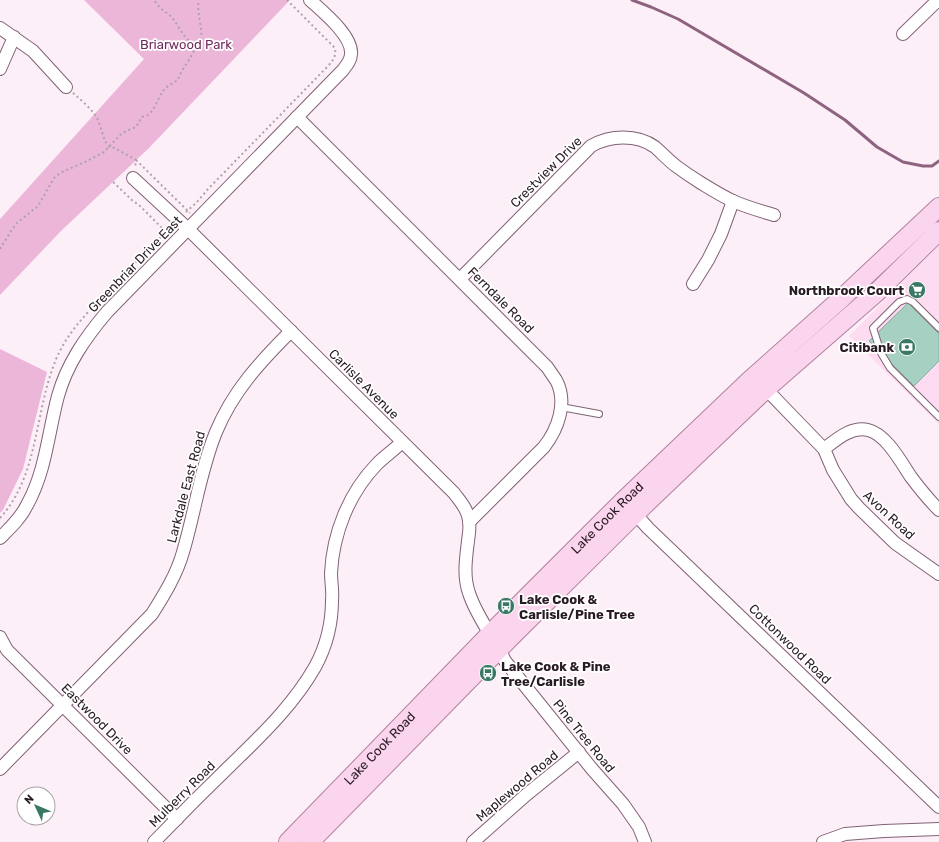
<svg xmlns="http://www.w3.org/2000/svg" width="939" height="842" viewBox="0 0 939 842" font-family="Rubik,sans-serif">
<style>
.built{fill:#fddbf1}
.green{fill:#ecb6d9}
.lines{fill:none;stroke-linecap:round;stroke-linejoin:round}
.stream{stroke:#8e637f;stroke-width:3}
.building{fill:#a6d0c2;stroke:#87b0a2;filter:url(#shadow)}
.service-casing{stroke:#816276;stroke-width:8}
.minor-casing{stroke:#816276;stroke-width:14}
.primary-casing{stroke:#b081a0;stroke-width:20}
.path{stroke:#afa1aa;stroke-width:2;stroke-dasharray:2 3;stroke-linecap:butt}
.service{stroke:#fff;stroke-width:6}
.minor{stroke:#fff;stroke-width:12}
.primary{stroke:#fbd4ee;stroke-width:18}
.labels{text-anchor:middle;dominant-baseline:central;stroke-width:3.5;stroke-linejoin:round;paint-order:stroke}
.park-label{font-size:13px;fill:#6f2b5c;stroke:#fff}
.street-label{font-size:13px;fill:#281b23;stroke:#fff}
.poi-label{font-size:13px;font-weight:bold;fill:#281b23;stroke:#fff;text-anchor:end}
</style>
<defs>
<filter id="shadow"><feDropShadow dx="3" dy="-3" stdDeviation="0" flood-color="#0004"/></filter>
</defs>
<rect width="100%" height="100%" fill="#fdeff8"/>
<polygon class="built" points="939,245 939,424 849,336"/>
<g class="green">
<polygon points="84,0 290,0 149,148 62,230 0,295 0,219 144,59"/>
<polygon points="0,349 47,372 23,469 3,510 0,513"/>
</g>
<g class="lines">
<polyline class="stream" points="632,0 651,7 678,19 804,93 845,120 877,147 903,162 923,166 932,166 939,161"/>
</g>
<polygon class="building" points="908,303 939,334 939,361 914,386 869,341"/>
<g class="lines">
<defs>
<g id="service">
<polyline points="939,328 913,302 907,299 899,302 873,328 881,353 890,368 939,417"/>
<polyline points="561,407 599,414"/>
</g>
<g id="minor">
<polyline points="0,28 33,51 66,87"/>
<polyline points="903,34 938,0"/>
<polyline points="0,69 14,37"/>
<path d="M297,117L547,367C550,371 553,376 556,380C568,402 558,429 544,447L469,522"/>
<path d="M133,178L188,229L454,493C459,500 466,507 468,516C471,524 469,533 468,541C466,558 463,576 469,593C477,618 494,637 505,661L592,769L623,804L639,827L645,842"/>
<path d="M460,279L591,146C610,135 637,134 655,147C662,153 668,160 676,166C684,172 693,178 701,183C711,189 722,196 733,201C746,207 761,211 774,215"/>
<polyline points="693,284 708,260 721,234 733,201"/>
<polyline points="759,386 766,389 824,449 833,470 851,499 859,508 895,543 939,574"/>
<path d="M824,449C836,440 851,426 868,430C886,434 901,462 911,477C920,489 929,500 939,510"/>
<polyline points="631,509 648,528 939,807"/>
<path d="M0,538C10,528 21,518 27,505C46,471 48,433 58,396C67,364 85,338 107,312L343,70C347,65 351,60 351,54C353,36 322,11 310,0"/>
<polyline points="0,637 7,650 177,819"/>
<path d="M0,769L152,614C164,595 177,574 183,552C195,512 200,471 216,432C233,391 260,362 291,331"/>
<path d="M154,842C181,814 209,786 237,759C266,731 295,702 315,667C326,647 332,623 332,600C333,591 331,582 331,573C333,533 349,493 377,464C385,456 394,450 402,442"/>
<polyline points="473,842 526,795 579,752"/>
<polyline points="823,842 845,834 884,831 939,829"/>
</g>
<g id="primary">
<path id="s1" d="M288,842L490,634L623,501L749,381L842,298L939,207"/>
<polyline points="310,842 510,638 635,514 766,389 876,293 939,231"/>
</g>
</defs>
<use href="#service" class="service-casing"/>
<use href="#minor" class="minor-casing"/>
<use href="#primary" class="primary-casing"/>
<g class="path">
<path d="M195,48C197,45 200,42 201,39C203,27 196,14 199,0"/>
<path d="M73,93C81,100 91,108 97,118C102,128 102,138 109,147L115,148L136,160L135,168"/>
<polyline points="136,160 190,213"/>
<path d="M186,212L196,203L209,188L329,65C334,59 336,56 335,48L287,0"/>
<polyline points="168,235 166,232 171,227"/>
<path d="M0,249L11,231L17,223L38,206L54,178L60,173L87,161L104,152L122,133L136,127L142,117L148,115L153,110L162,92L168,86L178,80C181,69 191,60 195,48L183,34L172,17L160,8L154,0"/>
<path d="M0,518C40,474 34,410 57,357C68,332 87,313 106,293C126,272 146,252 166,232L138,204L134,202L112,181"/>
</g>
<use href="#service" class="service"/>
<use href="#minor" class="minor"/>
<use href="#primary" class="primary"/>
</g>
<defs>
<symbol id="supermarket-disc" viewBox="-11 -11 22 22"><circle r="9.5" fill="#397865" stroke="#fff"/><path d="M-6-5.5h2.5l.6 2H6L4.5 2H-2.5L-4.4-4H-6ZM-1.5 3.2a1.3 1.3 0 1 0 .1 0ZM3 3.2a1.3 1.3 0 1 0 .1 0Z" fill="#fff"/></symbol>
<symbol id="bank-disc" viewBox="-11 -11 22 22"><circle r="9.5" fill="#397865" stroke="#fff"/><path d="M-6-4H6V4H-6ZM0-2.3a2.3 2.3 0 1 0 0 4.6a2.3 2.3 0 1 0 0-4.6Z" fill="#fff"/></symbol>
<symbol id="bus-disc" viewBox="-11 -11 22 22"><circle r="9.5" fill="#397865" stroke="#fff"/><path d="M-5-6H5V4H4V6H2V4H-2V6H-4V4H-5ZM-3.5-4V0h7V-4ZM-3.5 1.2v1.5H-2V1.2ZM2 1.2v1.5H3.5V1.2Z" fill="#fff"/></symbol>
</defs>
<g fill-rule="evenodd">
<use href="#supermarket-disc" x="907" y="280" width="20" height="20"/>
<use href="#bank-disc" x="897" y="337" width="20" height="20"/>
<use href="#bus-disc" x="496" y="596" width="20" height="20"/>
<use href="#bus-disc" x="478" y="663" width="20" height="20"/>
</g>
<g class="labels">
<g class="park-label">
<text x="186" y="44">Briarwood Park</text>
</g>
<g class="street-label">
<text transform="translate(546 172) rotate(-45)">Crestview Drive</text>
<text transform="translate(135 264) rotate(-46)">Greenbriar Drive East</text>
<text transform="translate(501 300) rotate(45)">Ferndale Road</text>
<text transform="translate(364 384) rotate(45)">Carlisle Avenue</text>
<text transform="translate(186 487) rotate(-75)">Larkdale East Road</text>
<text transform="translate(889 515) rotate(43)">Avon Road</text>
<text stroke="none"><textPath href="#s1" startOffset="455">Lake Cook Road</textPath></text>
<text transform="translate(790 644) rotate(44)">Cottonwood Road</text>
<text transform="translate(97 719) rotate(45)">Eastwood Drive</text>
<text transform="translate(584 736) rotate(51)">Pine Tree Road</text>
<text stroke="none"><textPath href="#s1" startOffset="131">Lake Cook Road</textPath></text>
<text transform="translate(517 786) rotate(-40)">Maplewood Road</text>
<text transform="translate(182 794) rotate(-45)">Mulberry Road</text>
</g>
<g class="poi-label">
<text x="904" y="290">Northbrook Court</text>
<text x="894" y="347">Citibank</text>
<text x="519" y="599" text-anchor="start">Lake Cook &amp;<tspan x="519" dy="15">Carlisle/Pine Tree</tspan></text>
<text x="501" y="666" text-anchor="start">Lake Cook &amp; Pine<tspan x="501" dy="15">Tree/Carlisle</tspan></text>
</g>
</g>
<g transform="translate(36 806) rotate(314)"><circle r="19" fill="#ffffff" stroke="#a9a4a7"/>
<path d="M0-3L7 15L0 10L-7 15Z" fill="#397865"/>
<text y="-6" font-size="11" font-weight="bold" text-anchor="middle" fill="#281b23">N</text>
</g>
</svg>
